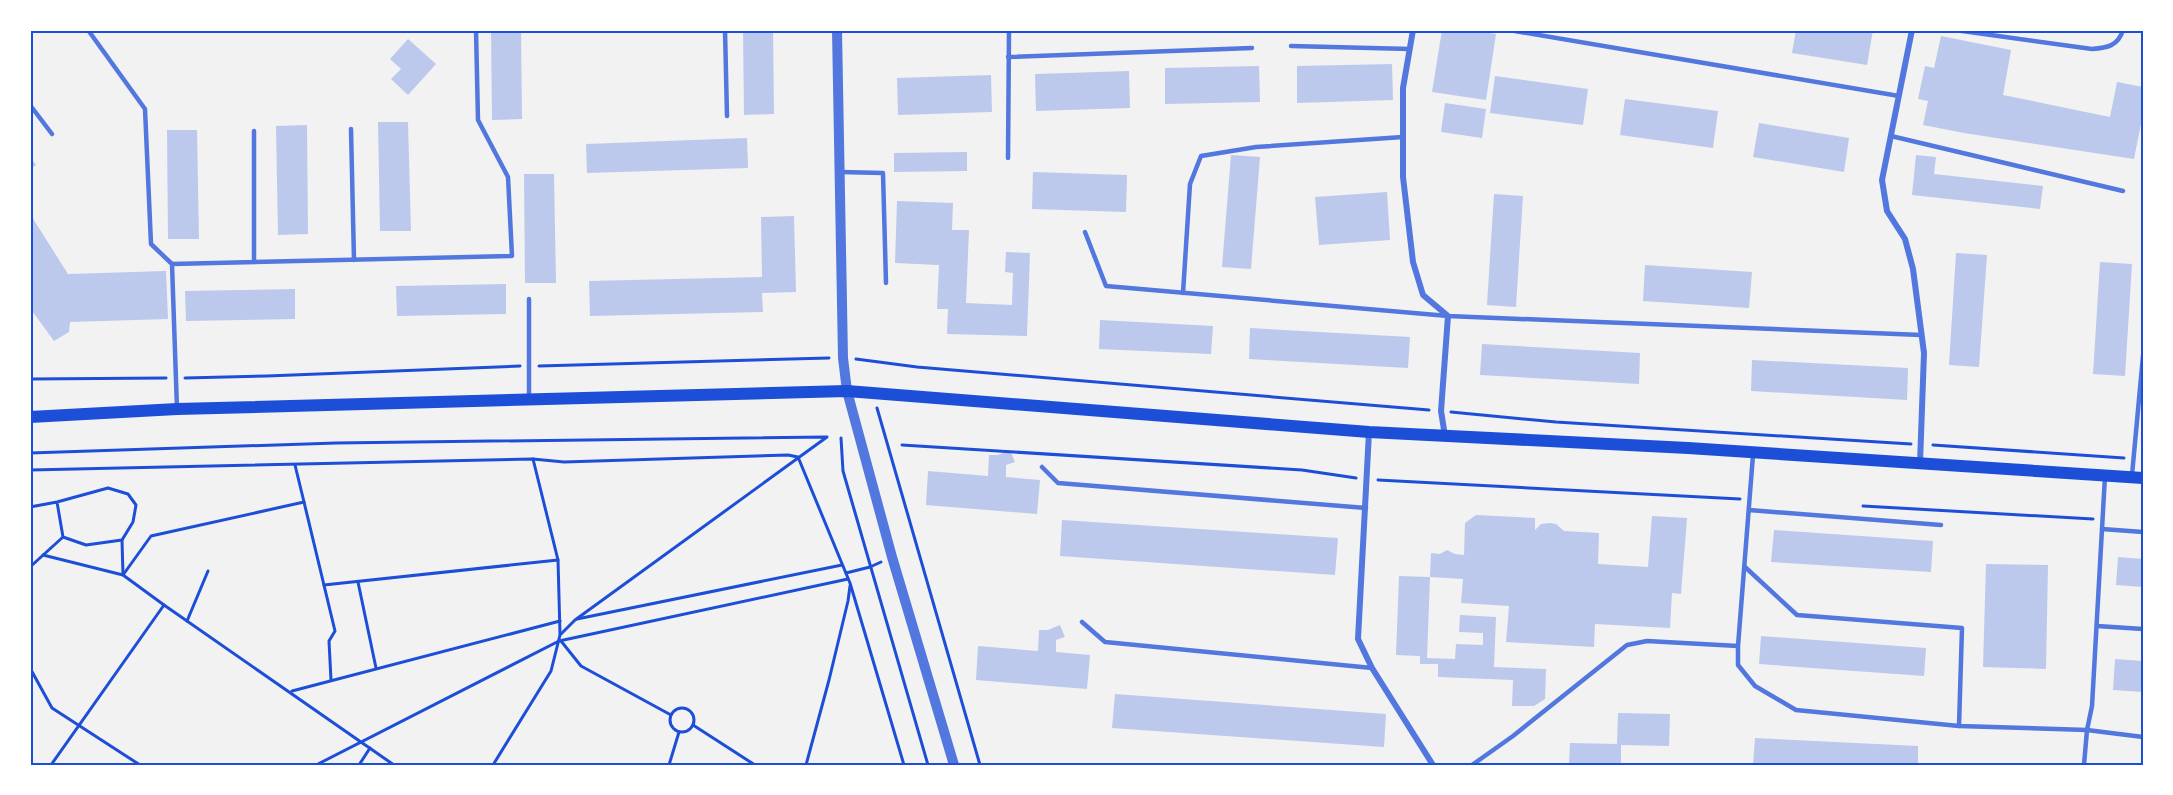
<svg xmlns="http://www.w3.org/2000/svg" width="2173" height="795" viewBox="0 0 2173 795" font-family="'DM Sans',sans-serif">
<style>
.building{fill:#bdc9ec}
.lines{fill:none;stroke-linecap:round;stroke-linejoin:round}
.path{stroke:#1d4ed8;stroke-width:3}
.service{stroke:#5277de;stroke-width:4.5}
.minor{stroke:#5277de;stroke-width:6}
.tertiary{stroke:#5277de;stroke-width:10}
.secondary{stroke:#1d4ed8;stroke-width:12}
.neatline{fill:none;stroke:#1d4ed8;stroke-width:2}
</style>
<rect width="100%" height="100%" fill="#f2f2f2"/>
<g class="building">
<polygon points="491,30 521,30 522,119 492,120"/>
<polygon points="743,30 773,30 774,114 744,115"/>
<polygon points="1442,30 1470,30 1496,34 1486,100 1432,92"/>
<polygon points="1796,30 1873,30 1867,65 1792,53"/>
<polygon points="1941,36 2011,50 2003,95 2110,117 2117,82 2143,87 2143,114 2134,159 1964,133 1923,125 1928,101 1918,99 1925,66 1934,68"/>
<polygon points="408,39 436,64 408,95 391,79 401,69 390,59"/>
<polygon points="1392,64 1393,100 1297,103 1297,66"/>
<polygon points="1259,66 1260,102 1165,104 1165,68"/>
<polygon points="1129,71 1130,108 1036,111 1035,74"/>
<polygon points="991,75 992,112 898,115 897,78"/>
<polygon points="1495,76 1588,89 1583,125 1490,113"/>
<polygon points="1625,99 1718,111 1713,148 1620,135"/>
<polygon points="1445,103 1486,109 1482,138 1441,132"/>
<polygon points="378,122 408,122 411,231 380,231"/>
<polygon points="1759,123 1849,138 1844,172 1753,157"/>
<polygon points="307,125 308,234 278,235 276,126"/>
<polygon points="167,130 197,130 199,239 168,239"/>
<polygon points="747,138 748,168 587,173 586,144"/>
<polygon points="967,152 967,171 894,172 894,153"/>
<polygon points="1231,155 1260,157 1251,269 1222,267"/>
<polygon points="1916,155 1936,157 1934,174 2043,186 2040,209 1912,195"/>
<polygon points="30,157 36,165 30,169"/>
<polygon points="1033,172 1127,175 1126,212 1032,209"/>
<polygon points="524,174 554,174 556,283 525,283"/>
<polygon points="1387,192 1390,240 1319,245 1315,197"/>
<polygon points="1494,194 1523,196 1516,307 1487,305"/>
<polygon points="897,201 953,203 952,230 969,230 966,303 1012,305 1013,273 1005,272 1006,252 1030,253 1027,336 947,334 948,309 937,309 939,265 895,263"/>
<polygon points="30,214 68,274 166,271 168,319 70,322 69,332 54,341 30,308"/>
<polygon points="794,216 796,292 762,293 763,312 590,316 589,281 762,277 761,217"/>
<polygon points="1956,253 1987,255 1979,367 1949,365"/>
<polygon points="2100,262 2132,264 2125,376 2093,374"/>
<polygon points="1645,265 1752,272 1749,308 1643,301"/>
<polygon points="506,284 506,314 397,316 396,286"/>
<polygon points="295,289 295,319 186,321 185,291"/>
<polygon points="1100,320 1213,326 1211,354 1099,349"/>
<polygon points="1250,328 1410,337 1408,368 1249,359"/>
<polygon points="1482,344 1640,353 1639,384 1480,375"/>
<polygon points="1752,360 1908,368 1907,400 1751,391"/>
<polygon points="1010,450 1015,462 1006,465 1006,477 1040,480 1037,514 926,505 928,471 988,476 989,455 998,455"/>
<polygon points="1476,515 1535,518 1535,530 1541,524 1550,523 1556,524 1564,531 1599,533 1598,564 1648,567 1652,516 1687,518 1681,594 1672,593 1670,628 1595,624 1594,647 1506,642 1509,606 1461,603 1463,579 1430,577 1427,658 1455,659 1456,644 1483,645 1483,633 1459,632 1460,615 1496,617 1494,667 1546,669 1545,699 1534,706 1512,706 1513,680 1438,677 1438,664 1420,664 1420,656 1396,655 1399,576 1430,577 1431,553 1440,554 1447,550 1455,554 1464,555 1465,523"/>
<polygon points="1062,520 1338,538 1335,575 1060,556"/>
<polygon points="1774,530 1933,541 1931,572 1771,562"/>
<polygon points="2118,557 2143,559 2143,587 2116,585"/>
<polygon points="1986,564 2048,565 2046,669 1983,667"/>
<polygon points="1060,625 1065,637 1056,640 1056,652 1090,655 1087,689 976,680 978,646 1038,651 1039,630 1048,630"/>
<polygon points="1761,636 1926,648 1924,676 1759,664"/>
<polygon points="2115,659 2143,661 2143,692 2113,690"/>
<polygon points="1115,694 1386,714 1384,747 1112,728"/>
<polygon points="1618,713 1670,714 1669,746 1621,745 1621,765 1569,765 1570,743 1617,744"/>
<polygon points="1755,738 1918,746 1918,765 1753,765"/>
</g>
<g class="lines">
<g class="path">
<polyline points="856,359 917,367 1429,410"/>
<polyline points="539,366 829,358"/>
<polyline points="185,378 267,376 520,366"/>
<polyline points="30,379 166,378"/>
<polyline points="877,408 980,765"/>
<polyline points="1451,412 1556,422 1911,444"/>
<polyline points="841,438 843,471 928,765"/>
<polyline points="902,445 1302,470 1356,478"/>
<polyline points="1933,445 2124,458"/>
<polyline points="30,453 336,443 827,437 575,620 560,635 551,671 493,765"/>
<polyline points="533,459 558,560 560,634"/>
<polyline points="30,470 533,459 564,462 788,455 798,457 850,583 904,765"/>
<polyline points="1378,480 1740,499"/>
<polyline points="304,502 335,631 329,641 331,680"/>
<polyline points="1863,506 2093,519"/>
<polyline points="30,507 57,502 108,488 128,494 136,505 133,522 122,540 86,545 63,537 57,502"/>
<polyline points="43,555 123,575 122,540"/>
<polyline points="30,567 63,537"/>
<polyline points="846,573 870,567 881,562"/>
<polyline points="358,582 376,668"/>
<polyline points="324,585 558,560"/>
<polyline points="164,605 123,575 151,536 304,502 295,465"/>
<polyline points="577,619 842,565"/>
<polyline points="187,621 208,571"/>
<polyline points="561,641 581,666 671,715"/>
<polyline points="30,668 52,708 140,765"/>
<polyline points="292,691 560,621"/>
<circle cx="682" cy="720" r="12"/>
<polyline points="693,725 755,765"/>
<polyline points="51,765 164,605 394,765"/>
<polyline points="316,765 559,641 848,579"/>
<polyline points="359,765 370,748"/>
<polyline points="669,765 679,732"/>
<polyline points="806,765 829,680 848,601 850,586"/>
</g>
<g class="service">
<polyline points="88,30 145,109 151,244 172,264 177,409"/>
<polyline points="725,30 727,116"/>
<polyline points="1509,30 1899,96"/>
<path d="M1955,30L2092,49C2107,48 2118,46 2123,30"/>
<polyline points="1291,46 1410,49"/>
<polyline points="1008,57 1252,48"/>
<polyline points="30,105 52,134"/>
<polyline points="351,129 354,260"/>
<polyline points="254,131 254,262"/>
<polyline points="1891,136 2123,191"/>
<polyline points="1008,158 1009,30"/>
<polyline points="840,172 883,173 886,283"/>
<polyline points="1085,232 1106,286 1448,316 1921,335"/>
<polyline points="172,264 512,256 508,177 478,120 476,30"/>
<polyline points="1183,293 1190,184 1201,156 1256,147 1403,137"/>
<polyline points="529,299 529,399"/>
<polyline points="1753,455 1738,646 1738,665 1755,686 1796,710 1959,726 2087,730 2143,737"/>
<polyline points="1042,467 1058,483 1366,508"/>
<polyline points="2132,475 2143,356"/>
<polyline points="1749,510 1941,525"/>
<polyline points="2102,529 2143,532"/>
<polyline points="1745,567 1797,615 1962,628 1959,726"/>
<polyline points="1082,622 1105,642 1372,668"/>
<polyline points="2097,626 2143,629"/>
<polyline points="1472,765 1513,736 1627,645 1647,641 1738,646"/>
<polyline points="2084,765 2087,730 2092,706 2105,476"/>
</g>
<g class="minor">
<polyline points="1413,30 1403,88 1403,177 1413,262 1423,295 1448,316 1441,411 1445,436"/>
<polyline points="1912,30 1882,180 1887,211 1905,239 1913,269 1924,353 1920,463"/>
<polyline points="1369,432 1358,639 1372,668 1433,765"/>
</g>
<polyline class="tertiary" points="837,30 843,358 847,391 892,557 954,765"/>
<polyline class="secondary" points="30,417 177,409 847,391 1369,432 1688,448 2143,478"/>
</g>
<rect width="2173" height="795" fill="none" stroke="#ffffff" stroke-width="63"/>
<rect x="32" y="32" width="2110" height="732" class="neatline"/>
</svg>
